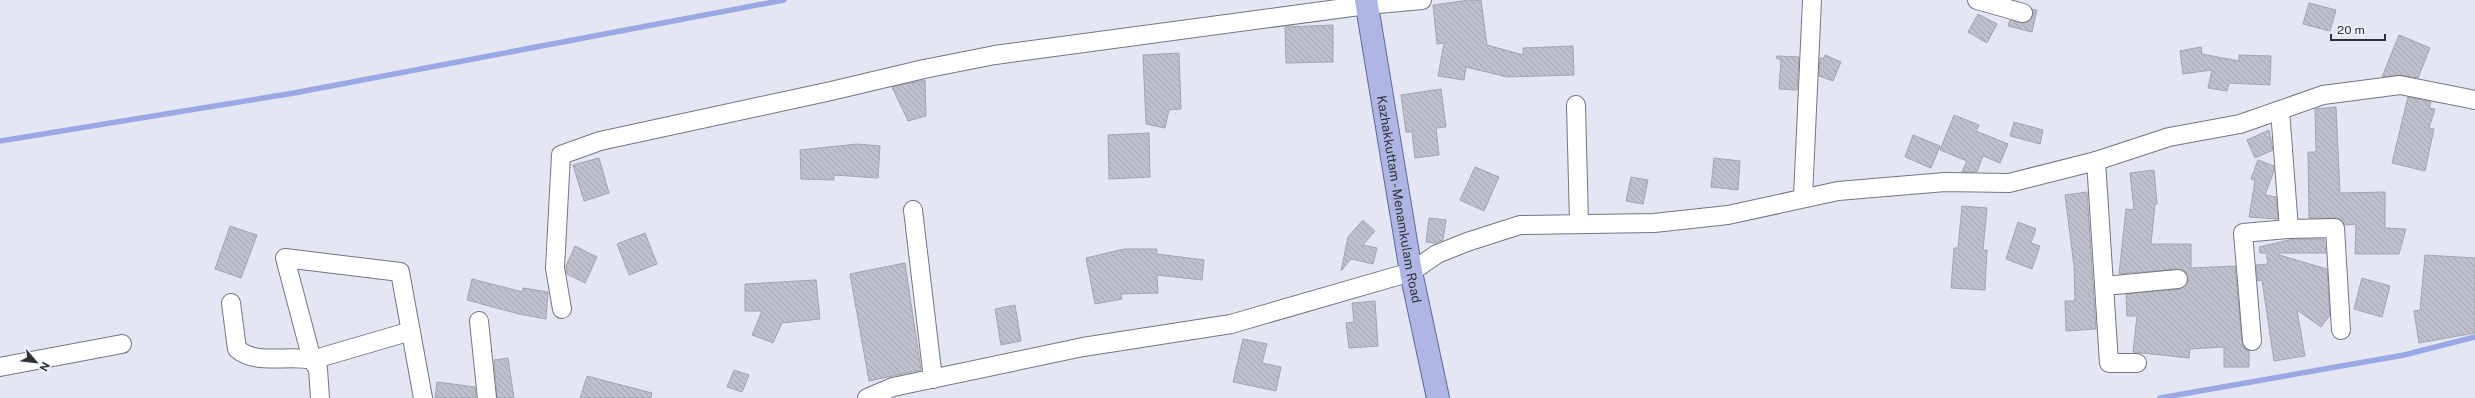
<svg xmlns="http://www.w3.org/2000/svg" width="2475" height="398" viewBox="0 0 2475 398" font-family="'Public Sans',sans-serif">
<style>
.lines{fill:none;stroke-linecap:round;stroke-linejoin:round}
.stream{stroke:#9ca8e4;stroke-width:5.5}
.building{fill:url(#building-back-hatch);stroke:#a2a5b0}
.minor-casing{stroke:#747681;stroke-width:20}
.major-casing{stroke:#5f689b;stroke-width:24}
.minor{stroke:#fff;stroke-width:18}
.major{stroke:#afb6e4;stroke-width:22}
.labels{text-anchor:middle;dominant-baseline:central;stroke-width:3;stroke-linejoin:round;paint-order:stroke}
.street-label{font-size:13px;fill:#303135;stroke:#f2f4fe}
</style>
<defs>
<pattern id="building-back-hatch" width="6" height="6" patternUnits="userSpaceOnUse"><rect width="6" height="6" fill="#bec0cc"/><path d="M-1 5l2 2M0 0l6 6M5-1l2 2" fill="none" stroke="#a4a5b0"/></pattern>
</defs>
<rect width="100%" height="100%" fill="#e4e7f3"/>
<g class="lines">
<g class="stream">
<polyline points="0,141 294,93 784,0"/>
<polyline points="2160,398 2404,355 2475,337"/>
</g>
</g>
<g class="building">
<polygon points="1469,0 1481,0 1487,45 1523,55 1523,48 1573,46 1574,75 1507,77 1466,67 1464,80 1438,76 1444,43 1437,44 1433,5"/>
<polygon points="2309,3 2336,10 2330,31 2303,24"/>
<polygon points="2032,9 2037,10 2032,32 2008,26 2010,20 2021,23 2030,21 2033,15"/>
<polygon points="1978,14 1997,24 1987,43 1968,32"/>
<polygon points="1333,25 1333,62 1286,63 1285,27"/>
<polygon points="2399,35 2430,48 2418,78 2399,75 2382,77"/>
<polygon points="2201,47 2202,54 2239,61 2239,55 2271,56 2270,85 2229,83 2227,91 2208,88 2212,70 2183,74 2180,51"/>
<polygon points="1179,53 1181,109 1169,110 1165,128 1146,124 1143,55"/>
<polygon points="1825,55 1841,62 1833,81 1819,76 1820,58 1824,58"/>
<polygon points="1777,56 1799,57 1797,90 1779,89 1781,60 1776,58"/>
<polygon points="925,80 926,116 908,121 892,87"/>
<polygon points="1441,89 1446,127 1436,128 1439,155 1415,158 1412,132 1406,132 1401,95"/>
<polygon points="2408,97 2431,102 2429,108 2435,109 2429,128 2434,129 2425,171 2392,163"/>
<polygon points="2336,107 2340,193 2385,192 2385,228 2406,229 2399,254 2355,254 2356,224 2345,225 2340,219 2335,218 2309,218 2308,152 2316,152 2315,109"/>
<polygon points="1954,115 1979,125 1976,131 2008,144 2000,163 1983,156 1977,172 1962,172 1967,161 1940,150"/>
<polygon points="2014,122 2043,130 2040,144 2010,136"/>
<polygon points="2269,130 2273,150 2255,158 2247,140"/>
<polygon points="1149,133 1150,177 1109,179 1108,135"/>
<polygon points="1913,135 1940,146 1931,168 1905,157"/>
<polygon points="857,144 880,146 878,178 834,175 834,180 801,179 800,150"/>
<polygon points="599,158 609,193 584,201 573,165"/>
<polygon points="1714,158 1740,161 1738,190 1711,187"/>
<polygon points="2258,160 2274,166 2274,171 2265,195 2276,197 2278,219 2249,217 2255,181 2251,179"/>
<polygon points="1475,167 1499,177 1484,211 1460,200"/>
<polygon points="2154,170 2157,204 2155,204 2151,244 2191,244 2191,268 2235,266 2242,342 2244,347 2249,351 2249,367 2224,367 2224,347 2190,349 2189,358 2133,352 2137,316 2127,316 2126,294 2179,289 2187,284 2188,278 2186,273 2177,269 2119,274 2126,209 2134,210 2130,173"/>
<polygon points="1631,177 1648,180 1643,204 1626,201"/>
<polygon points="2087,192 2096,329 2066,331 2065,301 2075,301 2074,266 2065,195"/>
<polygon points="1962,206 1987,208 1983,250 1987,250 1985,290 1951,288 1954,248 1958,248"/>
<polygon points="1429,218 1446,220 1443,240 1435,243 1426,242"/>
<polygon points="1363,220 1375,231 1363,245 1377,248 1373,264 1351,259 1341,271 1348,237"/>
<polygon points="2018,222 2036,229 2031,243 2040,246 2032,269 2006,259"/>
<polygon points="230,226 257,235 241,278 215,269"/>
<polygon points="645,233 657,264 629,275 617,244"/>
<polygon points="2293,239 2324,239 2326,253 2280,253 2279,255 2327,269 2330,315 2321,327 2297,310 2305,356 2274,361 2262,280 2258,281 2256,265 2268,264 2266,253 2260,253 2259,247"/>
<polygon points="575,246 597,257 585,283 567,274 566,266"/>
<polygon points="1124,249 1157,249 1157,254 1204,260 1202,280 1157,275 1158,293 1121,294 1122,299 1095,304 1086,258"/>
<polygon points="2425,255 2475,258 2475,333 2419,343 2414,311 2420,310"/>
<polygon points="905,263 921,370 869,381 850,274"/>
<polygon points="2362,278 2390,286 2382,317 2354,309"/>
<polygon points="472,279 523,292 523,288 548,292 546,319 519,314 467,300"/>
<polygon points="816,280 820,319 782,323 773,343 752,335 762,311 745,311 745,284"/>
<polygon points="1375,301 1378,346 1349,348 1346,323 1354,322 1352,303"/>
<polygon points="1015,305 1021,341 1001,345 995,309"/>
<polygon points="1243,339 1267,344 1262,363 1281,367 1276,391 1233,382"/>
<polygon points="508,358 514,398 497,398 494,360"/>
<polygon points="734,370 749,375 742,392 727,387"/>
<polygon points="587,376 652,393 651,398 580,398"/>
<polygon points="437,382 475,387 476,398 435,398"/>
</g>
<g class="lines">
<defs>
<g id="minor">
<polyline points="1977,0 2023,13"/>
<polyline points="1576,105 1579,223"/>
<polyline points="2280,110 2289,229 2335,228 2341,330"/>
<polyline points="2096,161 2109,363 2137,363"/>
<polyline points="1803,197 1812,0"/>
<polyline points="913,210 933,379"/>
<polyline points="2104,286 2178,279"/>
<path d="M231,303L237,349C258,366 288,354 312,360L318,369L320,398"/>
<polyline points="562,309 555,268 561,155 600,141 831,91 924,69 995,55 1367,5 1422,0"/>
<polyline points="479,321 487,398"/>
<path d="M411,331L312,360L285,258L400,272C408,314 415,356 423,398"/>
<polyline points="2252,341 2243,233 2289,229"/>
<polyline points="0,367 122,344"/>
<polyline points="867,398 893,387 1083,347 1231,324 1411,272 1437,254 1467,242 1520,225 1654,223 1728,215 1838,191 1945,182 2009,183 2096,161 2169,137 2240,124 2323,95 2400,85 2475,100"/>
</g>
<g id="major">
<path id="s1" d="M1366,0L1411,272L1438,398"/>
</g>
</defs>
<use href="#minor" class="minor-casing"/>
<use href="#major" class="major-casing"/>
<use href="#minor" class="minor"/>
<use href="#major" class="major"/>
</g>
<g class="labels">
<g class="street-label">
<text stroke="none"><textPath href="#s1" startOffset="202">Kazhakkuttam - Menamkulam Road</textPath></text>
</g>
</g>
<g transform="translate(36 362) rotate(118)" stroke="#f2f4fe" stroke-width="3" paint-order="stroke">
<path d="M0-3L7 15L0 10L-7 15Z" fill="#303135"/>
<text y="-6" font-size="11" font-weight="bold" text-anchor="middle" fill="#303135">N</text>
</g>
<path d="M2331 34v6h54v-6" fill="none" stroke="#303135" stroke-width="2"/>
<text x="2337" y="34" font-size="12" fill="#303135" stroke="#f2f4fe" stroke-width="3" paint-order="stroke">20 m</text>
</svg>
